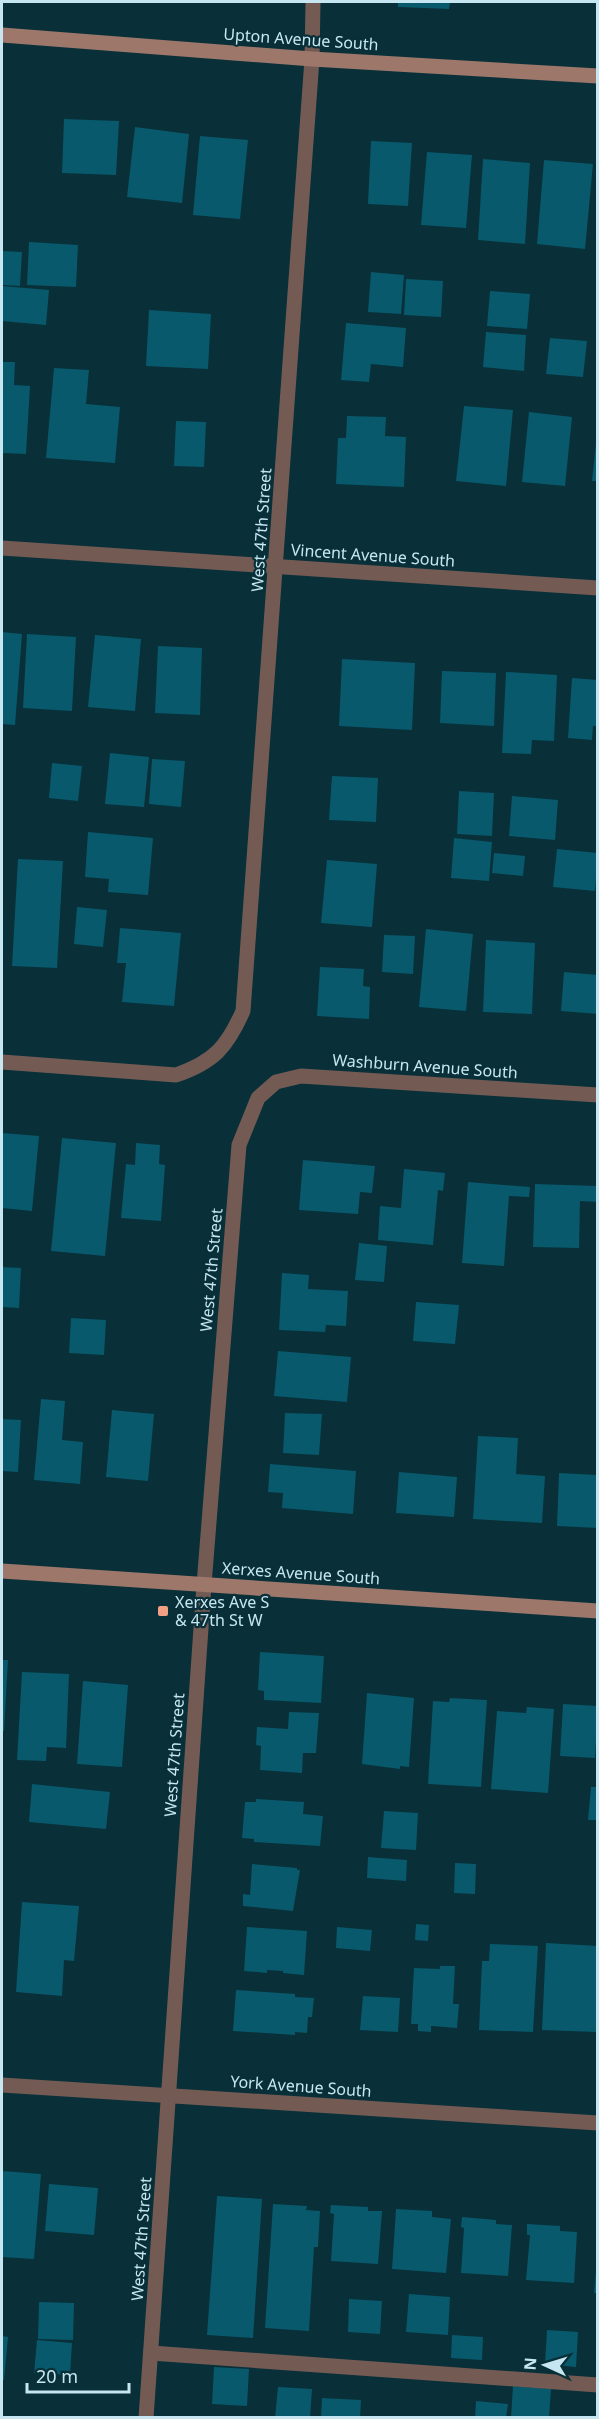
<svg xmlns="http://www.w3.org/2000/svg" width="599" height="2419" viewBox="0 0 599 2419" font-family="'Noto Sans',sans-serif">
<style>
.building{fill:#08596b}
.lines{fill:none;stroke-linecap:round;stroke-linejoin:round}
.lane{stroke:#735b54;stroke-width:15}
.street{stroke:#735b54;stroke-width:15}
.secondary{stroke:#9c776a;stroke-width:15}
.poi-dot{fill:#f39f84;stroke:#092f39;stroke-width:2}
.labels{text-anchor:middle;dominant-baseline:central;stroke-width:4.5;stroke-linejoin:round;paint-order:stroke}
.street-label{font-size:16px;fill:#c6e7f1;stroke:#092f39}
.poi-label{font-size:16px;fill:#c6e7f1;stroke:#092f39;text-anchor:start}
</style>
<rect width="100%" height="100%" fill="#092f39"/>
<g class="building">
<polygon points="398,2 450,2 449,9 398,7"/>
<polygon points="64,119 119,121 116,175 62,173"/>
<polygon points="135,127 189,134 182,203 127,197"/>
<polygon points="200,136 248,140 240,219 193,215"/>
<polygon points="371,141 412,143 408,206 368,204"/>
<polygon points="427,152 472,155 466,228 421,225"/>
<polygon points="483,159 530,163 525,244 478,240"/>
<polygon points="544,160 593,164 585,249 537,244"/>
<polygon points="29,242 78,245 76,287 27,285"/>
<polygon points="2,251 22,252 20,286 2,285"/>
<polygon points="371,272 404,275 401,314 368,312"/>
<polygon points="406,279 443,281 441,317 404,315"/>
<polygon points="2,286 49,290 46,325 2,321"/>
<polygon points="490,291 530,294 527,329 487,326"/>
<polygon points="149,310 211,314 208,369 146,366"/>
<polygon points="346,323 406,328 403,367 371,364 369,382 341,380"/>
<polygon points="486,332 526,335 524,371 483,367"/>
<polygon points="550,338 587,341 583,377 546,374"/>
<polygon points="2,362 15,362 14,385 30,386 26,454 2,453"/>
<polygon points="54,368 89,370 86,404 120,407 115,463 46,458"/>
<polygon points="464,406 513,410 506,486 456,481"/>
<polygon points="529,412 572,417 565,486 522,482"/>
<polygon points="347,416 386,417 385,436 406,437 404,487 336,484 338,438 346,438"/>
<polygon points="176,421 206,422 204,467 174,466"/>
<polygon points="596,444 598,444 598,481 592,481"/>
<polygon points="2,632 22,634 15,725 2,724"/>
<polygon points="27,634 76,637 72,711 23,708"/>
<polygon points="95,635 141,639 135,711 88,707"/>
<polygon points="158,646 202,648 200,715 155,713"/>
<polygon points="342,659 415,663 412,730 339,726"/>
<polygon points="442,671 496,673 494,726 440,723"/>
<polygon points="506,672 557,675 554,741 532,740 531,754 502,753"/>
<polygon points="572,678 598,680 598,726 593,726 592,740 568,738"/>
<polygon points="110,753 149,757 144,807 105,804"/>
<polygon points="152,759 185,761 181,807 149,804"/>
<polygon points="52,763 82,766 78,801 49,798"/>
<polygon points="332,776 378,778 376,822 329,820"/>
<polygon points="459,791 494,793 492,836 457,834"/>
<polygon points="512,796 558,800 555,840 509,836"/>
<polygon points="88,832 153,838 148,895 108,892 109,879 85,877"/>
<polygon points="454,838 492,842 489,881 451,878"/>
<polygon points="557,849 598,853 595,891 553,887"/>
<polygon points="494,853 525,856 523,876 492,873"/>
<polygon points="18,859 63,861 57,968 12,966"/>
<polygon points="327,860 377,864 372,927 321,923"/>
<polygon points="77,907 107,910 103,947 74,944"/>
<polygon points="120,928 181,933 174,1006 122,1002 126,963 117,963"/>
<polygon points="426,929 473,934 466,1011 419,1007"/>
<polygon points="384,935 415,936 413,974 382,972"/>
<polygon points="486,940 535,943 532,1014 483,1012"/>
<polygon points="320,967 364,969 363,986 370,987 369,1019 317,1016"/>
<polygon points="564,972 598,975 598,1014 561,1011"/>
<polygon points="2,1133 39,1136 32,1211 2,1208"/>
<polygon points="62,1138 116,1143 105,1256 51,1251"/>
<polygon points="136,1143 160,1145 159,1164 165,1165 161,1221 121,1218 126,1164 135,1165"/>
<polygon points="303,1160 375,1166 372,1193 360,1192 358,1214 299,1210"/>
<polygon points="404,1169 445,1173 443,1191 438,1190 433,1245 378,1240 380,1206 401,1208"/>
<polygon points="468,1182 530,1187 529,1197 509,1196 504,1266 462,1263"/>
<polygon points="535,1184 598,1186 598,1202 580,1201 579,1248 533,1247"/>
<polygon points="359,1243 387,1246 384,1282 355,1280"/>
<polygon points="2,1267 21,1268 19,1308 2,1307"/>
<polygon points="282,1273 309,1275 308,1289 348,1291 346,1326 326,1325 325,1332 279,1330"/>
<polygon points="416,1302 459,1305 455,1344 413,1341"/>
<polygon points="71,1318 106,1320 104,1355 69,1353"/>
<polygon points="278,1351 351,1357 347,1402 274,1396"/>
<polygon points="41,1399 65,1401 62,1440 83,1442 80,1484 34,1480"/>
<polygon points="112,1410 154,1414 148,1481 106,1477"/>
<polygon points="285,1413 322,1414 319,1455 283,1453"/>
<polygon points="2,1419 21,1420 18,1472 2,1471"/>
<polygon points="478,1436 518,1438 516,1474 545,1476 542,1523 473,1519"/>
<polygon points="270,1464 356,1471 353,1514 282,1508 283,1493 268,1492"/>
<polygon points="399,1472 457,1477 454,1517 396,1513"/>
<polygon points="559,1473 598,1475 598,1528 557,1526"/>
<polygon points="260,1652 324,1656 321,1703 264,1700 264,1691 258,1690"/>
<polygon points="2,1660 8,1660 4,1731 2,1731"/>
<polygon points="22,1672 69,1674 66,1748 47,1747 46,1761 17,1760"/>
<polygon points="83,1681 128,1685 122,1767 77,1764"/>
<polygon points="367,1693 414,1698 409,1767 400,1766 400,1769 362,1764"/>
<polygon points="450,1698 487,1700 481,1787 428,1784 433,1701 449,1702"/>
<polygon points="563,1704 598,1706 595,1758 560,1756"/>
<polygon points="527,1707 554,1709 548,1793 491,1789 497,1711 526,1713"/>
<polygon points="289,1712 319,1713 316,1753 303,1753 302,1773 260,1770 261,1746 256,1745 257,1727 288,1729"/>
<polygon points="32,1784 110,1792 106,1829 29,1822"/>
<polygon points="591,1787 598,1787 598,1820 588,1820"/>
<polygon points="256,1799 304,1802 303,1814 323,1816 320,1846 254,1842 254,1839 242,1838 245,1802 256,1802"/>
<polygon points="384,1811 418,1813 416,1850 381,1848"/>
<polygon points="368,1857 407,1860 406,1881 367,1878"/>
<polygon points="455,1863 476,1864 475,1894 454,1893"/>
<polygon points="252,1864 297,1868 297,1870 300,1870 293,1911 243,1906 243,1894 250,1895"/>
<polygon points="22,1902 79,1906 74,1961 64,1960 62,1996 16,1992"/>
<polygon points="416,1924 429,1925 428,1941 415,1940"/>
<polygon points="247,1927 307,1931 304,1975 283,1973 283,1971 267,1970 267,1973 244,1971"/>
<polygon points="337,1927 372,1930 370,1951 336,1948"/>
<polygon points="546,1943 598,1946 596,2032 542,2030"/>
<polygon points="490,1944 538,1946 533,2032 479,2030 482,1961 489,1961"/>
<polygon points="440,1966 455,1966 453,2004 459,2004 457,2028 431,2026 431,2032 418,2031 418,2024 411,2024 414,1968 440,1969"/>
<polygon points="236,1990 295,1994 295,1997 314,1998 312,2017 308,2017 307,2033 295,2032 295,2035 233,2031"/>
<polygon points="363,1996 400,1998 398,2032 360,2030"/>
<polygon points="2,2171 41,2174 34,2259 2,2257"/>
<polygon points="49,2184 98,2188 94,2235 45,2231"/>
<polygon points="217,2196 262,2199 253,2338 207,2335"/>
<polygon points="273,2204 307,2206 306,2210 320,2211 318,2247 314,2247 309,2331 265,2328"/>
<polygon points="331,2205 368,2207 368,2211 382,2211 378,2264 331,2261 334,2214 330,2213"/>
<polygon points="396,2209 432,2211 432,2217 451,2219 446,2273 392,2269"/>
<polygon points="462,2217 496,2220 496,2224 512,2225 508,2276 461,2273 464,2228 461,2227"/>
<polygon points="527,2224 560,2226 560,2231 577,2232 574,2283 526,2280 530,2235 527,2235"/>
<polygon points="596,2272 598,2272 598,2293 594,2293"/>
<polygon points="409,2294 450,2297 448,2335 406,2332"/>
<polygon points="349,2299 382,2301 380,2334 348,2332"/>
<polygon points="39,2302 74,2303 73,2340 38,2339"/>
<polygon points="547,2330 578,2332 576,2367 545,2364"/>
<polygon points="452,2335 483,2337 482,2360 451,2358"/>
<polygon points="2,2336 8,2337 4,2380 2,2380"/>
<polygon points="37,2340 72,2343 70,2375 34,2373"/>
<polygon points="214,2367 249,2369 247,2406 212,2404"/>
<polygon points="513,2386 551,2389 549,2418 511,2418"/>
<polygon points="278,2387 312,2389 310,2418 275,2418"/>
<polygon points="322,2398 361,2400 360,2418 321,2418"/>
<polygon points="476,2401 508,2404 506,2418 475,2418"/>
</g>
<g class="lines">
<polyline class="lane" points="151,2353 598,2385"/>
<g class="street">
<polyline points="2,548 598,588"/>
<path d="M2,1062L176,1075C214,1062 227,1047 243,1011L312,59L313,2"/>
<polyline points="2,2085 598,2123"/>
<polyline points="146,2418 204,1585 239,1145 258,1098 276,1082 301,1076 598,1095"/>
</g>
<g class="secondary">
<polyline points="2,35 312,59 598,76"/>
<polyline points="2,1571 598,1611"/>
</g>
</g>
<rect class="poi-dot" x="157" y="1605" width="12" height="12" rx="3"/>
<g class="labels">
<g class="street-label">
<text transform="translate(301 39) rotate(4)">Upton Avenue South</text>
<text transform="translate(261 530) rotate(-86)">West 47th Street</text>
<text transform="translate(373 555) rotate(4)">Vincent Avenue South</text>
<text transform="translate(425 1066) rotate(4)">Washburn Avenue South</text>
<text transform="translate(211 1270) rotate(-85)">West 47th Street</text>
<text transform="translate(301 1573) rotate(4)">Xerxes Avenue South</text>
<text transform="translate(174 1755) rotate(-86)">West 47th Street</text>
<text transform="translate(301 2086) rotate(4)">York Avenue South</text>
<text transform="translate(141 2239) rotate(-86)">West 47th Street</text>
</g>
<g class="poi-label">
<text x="175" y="1602">Xerxes Ave S<tspan x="175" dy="18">&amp; 47th St W</tspan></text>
</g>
</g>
<rect width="599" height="2419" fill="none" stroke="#c6e7f1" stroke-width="6"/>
<g transform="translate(545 2365) rotate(274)" stroke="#092f39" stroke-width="4.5" paint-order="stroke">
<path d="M0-4.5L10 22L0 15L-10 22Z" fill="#c6e7f1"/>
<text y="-9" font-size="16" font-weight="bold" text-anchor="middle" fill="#c6e7f1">N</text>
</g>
<path d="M27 2383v9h102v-9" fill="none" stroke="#c6e7f1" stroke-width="3"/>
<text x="36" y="2383" font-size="18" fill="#c6e7f1" stroke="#092f39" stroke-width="4.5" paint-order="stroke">20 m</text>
</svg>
